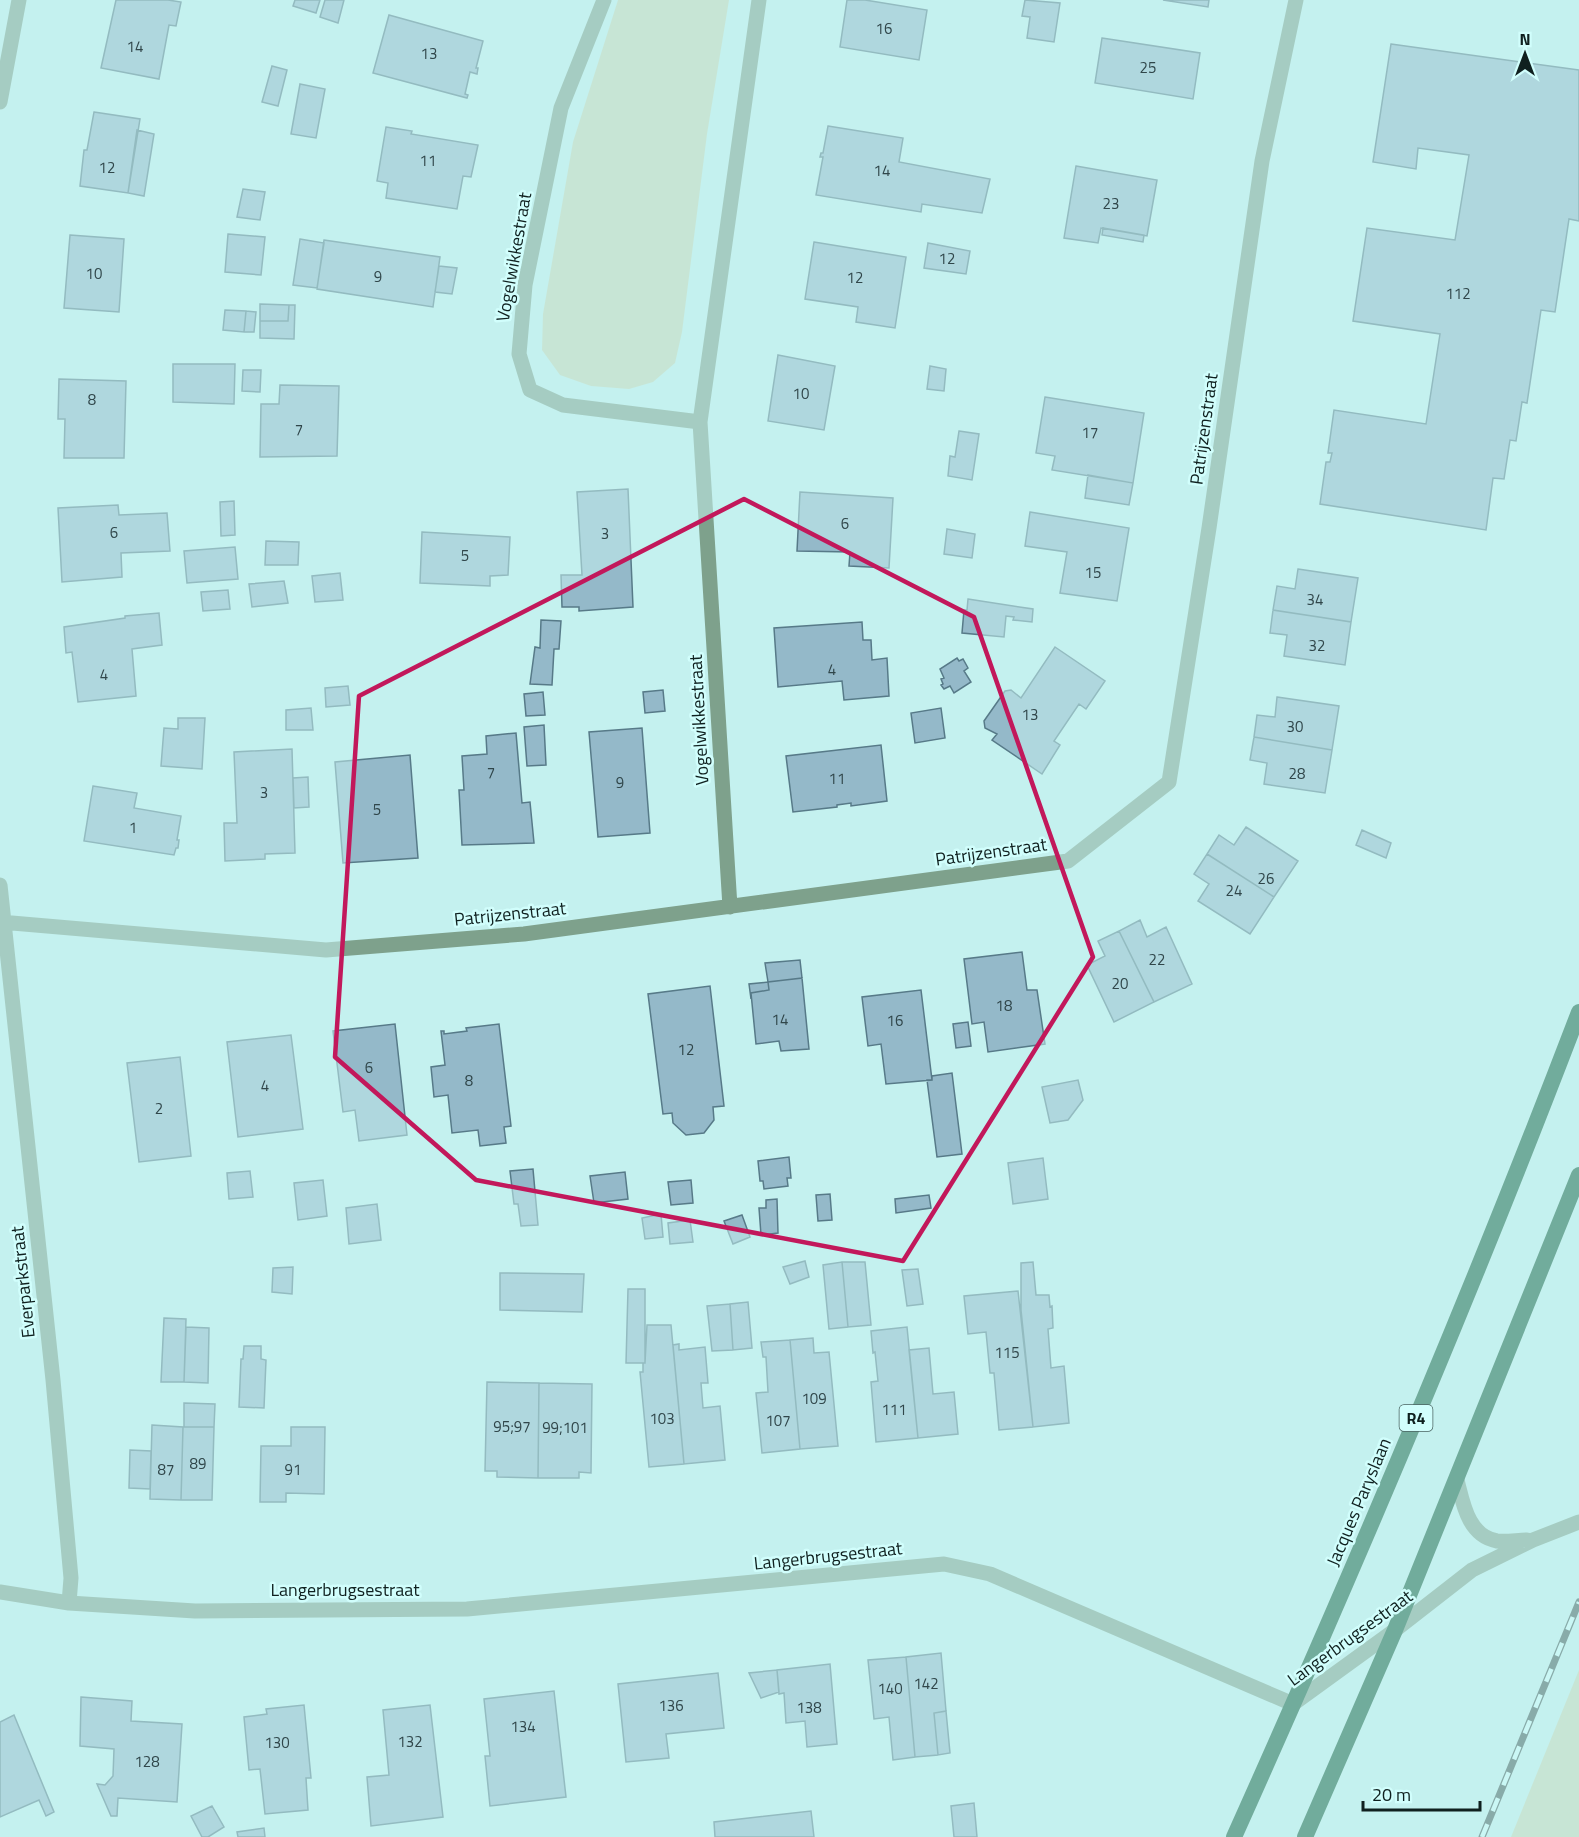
<svg xmlns="http://www.w3.org/2000/svg" width="1579" height="1837" font-family="'Titillium Web',sans-serif">
<rect width="100%" height="100%" fill="#c4f1ef"/>
<path fill="#cbd8b7" d="M618 0H729L707 134 682 332 675 363 653 382 629 389 591 386 560 375 542 350 543 314 573 142Z
M1579 1670V1837H1511Z"/>
<path fill="#94b9c9" stroke="#577a88" stroke-width="1.5" d="M116 0H168L181 2 176 26 169 25 159 79 101 68Z
M295 0H320L316 13 293 6Z
M325 0H344L338 23 320 17Z
M847 0H865L927 10 919 60 840 47Z
M1025 0 1060 3 1054 42 1027 38 1030 17 1022 16Z
M1163 0H1209L1208 7Z
M389 15 483 41 476 68H478L477 74 470 72 465 94 468 95 467 98 373 73Z
M1102 38 1200 53 1193 99 1095 83Z
M1391 44 1579 70V221L1569 219 1555 312 1541 310 1527 403 1522 402 1516 441 1510 440 1504 479 1493 478 1486 530 1320 504 1326 462H1330L1332 453H1328L1334 410 1426 424 1440 334 1353 321 1367 228 1455 240 1469 155 1418 148 1416 169 1373 162Z
M272 66 287 70 278 106 262 102Z
M300 84 325 89 316 138 291 134Z
M94 112 140 119 128 193 80 186 84 150H87Z
M828 126 903 138 899 162 990 179 982 213 922 204 921 212 816 195 823 157H820L821 153H823Z
M386 127 412 131 411 134 478 145 471 177 463 176 457 209 386 198 388 183 377 181Z
M137 130 154 134 144 196 128 193Z
M1076 166 1157 180 1147 236 1101 228 1098 243 1064 238Z
M243 189 265 192 260 220 237 217Z
M1103 228 1144 235 1143 242 1102 235Z
M228 234 265 237 261 275 225 272Z
M70 235 124 239 119 312 64 308Z
M300 239 324 243 317 288 293 285Z
M324 240 440 257 433 307 317 289Z
M814 242 906 257 895 328 856 322 858 307 805 299Z
M814 242 906 257 895 328 856 322 858 307 805 299Z
M928 243 970 251 966 274 924 268Z
M928 243 970 251 966 274 924 268Z
M439 266 457 268 452 294 435 292Z
M260 304 289 305 288 321H260Z
M289 305H295L294 339 260 338V321H288Z
M225 310 246 311 244 332 223 330Z
M246 311 256 312 254 332H244Z
M778 355 835 366 824 430 768 421Z
M173 364H235L234 404 173 402Z
M930 366 946 369 944 391 927 389Z
M243 370H261L260 392 242 391Z
M59 379 126 381 124 458H64L65 419H58Z
M280 385 339 386 337 456 260 457 261 404H279Z
M1045 397 1144 413 1133 483 1052 470 1055 456 1036 453Z
M959 431 979 434 972 480 948 476 950 456 955 457Z
M1088 475 1133 483 1129 505 1085 498Z
M628 489 633 607 579 611V607H562L561 575H582L577 492Z
M800 492 893 498 889 568 849 566 850 552 797 551Z
M234 501 235 535 221 536 220 502Z
M118 505 119 515 167 513 170 551 121 553 122 577 62 582 58 508Z
M1030 512 1129 528 1117 601 1060 593 1067 552 1025 546Z
M947 529 975 534 972 558 944 554Z
M422 532 510 537 508 575 490 576V586L420 583Z
M266 541 299 542 298 565H265Z
M235 547 238 579 187 583 184 551Z
M1298 569 1358 578 1351 622 1273 610 1277 586 1295 589Z
M340 573 343 600 315 602 312 576Z
M284 581 288 603 252 607 249 584Z
M228 590 230 609 203 611 201 592Z
M968 599 1033 609 1032 622 1013 620 1014 617 1006 616 1004 637 962 633 964 610H967Z
M1273 610 1351 622 1345 665 1284 656 1287 635 1270 633Z
M159 613 162 645 132 649 136 696 78 702 72 652 66 653 64 627 125 618V616Z
M541 620 561 621 559 649H554L552 685 530 684 535 647 540 648Z
M862 622 863 640H871L872 660 887 658 889 696 844 700 842 681 778 687 774 628Z
M1055 647 1105 681 1086 709 1079 704 1054 741 1060 745 1042 774 992 740 997 734 985 728 984 721 1005 691 1011 690 1021 698Z
M957 658 959 661 963 659 968 668 964 671 971 682 954 693 950 686 944 689 941 685 943 684 941 679 944 678 940 669Z
M348 686 350 705 326 707 325 688Z
M663 690 665 711 645 713 643 692Z
M543 692 545 715 526 716 524 694Z
M1277 697 1339 706 1332 750 1254 737 1257 715 1275 717Z
M311 708 313 730H286V710Z
M941 708 945 738 915 743 911 713Z
M178 718H205L202 769 161 766 164 728 178 729Z
M544 725 546 765 527 766 524 727Z
M642 728 650 833 598 837 589 732Z
M516 733 522 803 530 802 534 843 462 845 459 790H464L462 756 487 754 486 736Z
M1254 737 1332 750 1325 793 1264 784 1267 763 1250 760Z
M881 745 887 801 851 806V803L837 805V807L793 812 786 756Z
M292 749 295 853 265 854V859L225 861 224 823H237L234 752Z
M410 755 418 858 343 863 335 762Z
M308 777 309 807 294 808 293 778Z
M93 786 137 793 134 808 181 816 177 840H179L178 848H176L174 855 84 841Z
M1246 827 1298 861 1274 897 1207 854 1219 835 1234 845Z
M1362 830 1391 843 1386 858 1356 845Z
M1207 854 1274 897 1250 934 1198 901 1209 884 1194 874Z
M1140 920 1147 937 1166 927 1192 984 1154 1002 1119 931Z
M1119 931 1154 1002 1114 1022 1087 965 1105 956 1098 941Z
M1022 952 1027 990H1037L1045 1044 988 1052 984 1022 972 1024 964 959Z
M800 960 802 978 768 982 765 963Z
M802 978 809 1049 781 1051 779 1041 756 1044 751 993 769 990 768 982Z
M768 982 769 990 751 993V999L749 984Z
M710 986 724 1106 713 1107 714 1120 704 1133 686 1135 673 1123 672 1113 663 1114 648 994Z
M921 990 932 1080 886 1084 881 1044 868 1046 862 997Z
M968 1022 971 1046 956 1048 953 1024Z
M395 1024 407 1135 359 1141 355 1110 343 1112 333 1031Z
M499 1024 511 1126 504 1127 506 1143 480 1146 478 1130 452 1133 448 1095 434 1097 431 1067 445 1065 441 1031H444V1034L467 1031 466 1028Z
M291 1035 303 1129 238 1137 227 1042Z
M180 1057 191 1156 139 1162 127 1063Z
M952 1073 962 1154 937 1157 927 1080H932V1076Z
M1078 1080 1083 1100 1068 1120 1050 1123 1042 1087Z
M789 1157 791 1178H787L788 1186 764 1189 763 1181H760L758 1161Z
M1043 1158 1048 1199 1013 1204 1008 1163Z
M533 1169 538 1225 521 1226 518 1204H514L510 1171Z
M250 1171 253 1197 229 1199 227 1173Z
M625 1172 628 1199 594 1203 590 1176Z
M323 1180 327 1216 298 1220 294 1183Z
M691 1180 693 1203 671 1205 668 1182Z
M830 1194 832 1220 818 1221 816 1195Z
M929 1195 931 1208 896 1213 895 1199Z
M777 1199 778 1233 761 1235 759 1208H766V1200Z
M377 1204 381 1240 349 1244 346 1208Z
M661 1214 663 1237 645 1239 642 1218Z
M742 1215 750 1237 733 1244 724 1221Z
M690 1220 693 1242 670 1244 668 1223Z
M805 1261 809 1277 790 1284 783 1267Z
M842 1262 848 1327 829 1329 823 1265Z
M842 1262H865L871 1325 848 1327Z
M1033 1262 1036 1295H1049L1050 1307 1052 1306 1053 1328 1048 1329 1051 1368 1064 1366 1069 1423 1033 1427 1021 1310V1263Z
M293 1267 292 1294 272 1292 273 1268Z
M918 1269 923 1304 907 1306 902 1270Z
M500 1273 584 1274 582 1312 500 1310Z
M628 1289H645V1363H626Z
M1018 1291 1033 1427 999 1430 994 1373H990L986 1332 968 1334 964 1296Z
M748 1302 752 1348 733 1350 730 1304Z
M730 1304 733 1350 712 1351 707 1306Z
M164 1318 186 1319 184 1382H161Z
M647 1325H671L684 1464 649 1467 640 1372H643V1363H645Z
M186 1327 209 1328 208 1383 184 1382Z
M907 1327 918 1438 876 1442 871 1382 878 1381 875 1352 873 1353 871 1331Z
M813 1338 814 1353 829 1352 838 1446 800 1449 790 1340Z
M790 1340 800 1449 762 1453 756 1393 768 1392 766 1357H763L761 1342Z
M679 1344V1350L705 1347 708 1383H701L703 1408 720 1406 725 1460 684 1464 673 1345Z
M244 1346H261V1359L266 1360 264 1408 239 1407 241 1359H243Z
M929 1348 933 1394 954 1392 958 1434 918 1438 909 1350Z
M487 1382 539 1383 538 1478 497 1477V1471H485Z
M539 1383 592 1384 591 1473 579 1472V1478H538Z
M184 1403 215 1404 214 1427H184Z
M152 1425 183 1427 181 1500 150 1499Z
M183 1427H214L212 1500H181Z
M291 1427H325L324 1494 286 1493V1502H260L261 1446H291Z
M130 1450 151 1451 150 1489 129 1488Z
M941 1653 946 1711 934 1713 938 1755 915 1757 906 1657Z
M906 1657 915 1757 893 1760 889 1717 874 1719 868 1660Z
M830 1664 837 1744 807 1747 805 1721 786 1723 784 1693 779 1694 777 1670Z
M777 1670 779 1692 761 1698 749 1673Z
M718 1673 724 1728 666 1734 669 1758 626 1762 618 1684Z
M554 1691 566 1797 490 1806 485 1756H490L484 1699Z
M81 1697 132 1701 131 1721 182 1724 177 1802 118 1798 117 1816H111L97 1784 105 1785 113 1776 114 1749 80 1746Z
M304 1705 311 1778H306L308 1810 265 1814 260 1769 249 1770 244 1717 267 1714 266 1709Z
M430 1705 443 1817 371 1826 367 1777 389 1775 383 1710Z
M946 1711 950 1753 938 1755 934 1713Z
M14 1715 54 1812 46 1816 39 1800 0 1817V1722Z
M974 1803 977 1837H954L951 1806Z
M212 1806 224 1827 208 1837H202L191 1816Z
M811 1811 814 1837H715L714 1822Z
M264 1828 265 1837H238L237 1832Z"/>
<g fill="none" stroke-linecap="round" stroke-linejoin="round">
<path stroke="#7ea18c" stroke-width="15" d="M604 0 561 108 525 285 519 354 530 390 563 405 700 422
M0 102 19 0
M0 885 53 1380 71 1578 69 1603
M730 907 700 422 759 0
M0 922 326 950 524 934 1068 861 1169 782 1209 528 1262 161 1296 0
M1457 1480C1463 1503 1468 1536 1497 1541 1507 1542 1518 1540 1527 1540
M0 1592 69 1603 195 1611 467 1609 944 1564 990 1574 1293 1704 1395 1630 1472 1570 1533 1540 1579 1522"/>
<path stroke="#0d5a38" stroke-width="16" d="M1234 1837C1356 1565 1473 1290 1579 1012
M1305 1837 1395 1630 1579 1175"/>
<g stroke="#3f5856" stroke-width="7">
<path id="rail" d="M1482 1837 1579 1602"/>
</g>
<use href="#rail" stroke="#d1fefc" stroke-width="4.5" stroke-dasharray="14" stroke-linecap="butt"/>
</g>
<path d="M0 0H1579V1837H0ZM744 499 974 617 1093 957 903 1261 476 1180 335 1057 359 696Z" fill="#c4f1ef" fill-opacity=".55" fill-rule="evenodd"/>
<path fill="none" stroke="#c2185b" stroke-width="4.5" stroke-linejoin="round" d="M744 499 974 617 1093 957 903 1261 476 1180 335 1057 359 696Z"/>
<g text-anchor="middle" stroke-width="5" stroke-linejoin="round" paint-order="stroke">
<g font-size="15" fill="#30464a">
<text x="884" y="34">16</text>
<text x="135" y="52">14</text>
<text x="429" y="59">13</text>
<text x="1148" y="73">25</text>
<text x="428" y="166">11</text>
<text x="107" y="173">12</text>
<text x="882" y="176">14</text>
<text x="1111" y="209">23</text>
<text x="947" y="264">12</text>
<text x="94" y="279">10</text>
<text x="378" y="282">9</text>
<text x="855" y="283">12</text>
<text x="1458" y="299">112</text>
<text x="801" y="399">10</text>
<text x="92" y="405">8</text>
<text x="299" y="435">7</text>
<text x="1090" y="438">17</text>
<text x="845" y="529">6</text>
<text x="114" y="538">6</text>
<text x="605" y="539">3</text>
<text x="465" y="561">5</text>
<text x="1093" y="578">15</text>
<text x="1315" y="605">34</text>
<text x="1317" y="651">32</text>
<text x="832" y="675">4</text>
<text x="104" y="680">4</text>
<text x="1030" y="720">13</text>
<text x="1295" y="732">30</text>
<text x="491" y="778">7</text>
<text x="1297" y="779">28</text>
<text x="837" y="784">11</text>
<text x="620" y="788">9</text>
<text x="264" y="798">3</text>
<text x="377" y="815">5</text>
<text x="133" y="833">1</text>
<text x="1266" y="884">26</text>
<text x="1234" y="896">24</text>
<text x="1157" y="965">22</text>
<text x="1120" y="989">20</text>
<text x="1004" y="1011">18</text>
<text x="780" y="1025">14</text>
<text x="895" y="1026">16</text>
<text x="686" y="1055">12</text>
<text x="369" y="1073">6</text>
<text x="469" y="1086">8</text>
<text x="265" y="1091">4</text>
<text x="159" y="1114">2</text>
<text x="1007" y="1358">115</text>
<text x="814" y="1404">109</text>
<text x="894" y="1415">111</text>
<text x="662" y="1424">103</text>
<text x="778" y="1426">107</text>
<text x="512" y="1432">95;97</text>
<text x="565" y="1433">99;101</text>
<text x="198" y="1469">89</text>
<text x="166" y="1475">87</text>
<text x="293" y="1475">91</text>
<text x="926" y="1689">142</text>
<text x="890" y="1694">140</text>
<text x="671" y="1711">136</text>
<text x="809" y="1713">138</text>
<text x="523" y="1732">134</text>
<text x="410" y="1747">132</text>
<text x="277" y="1748">130</text>
<text x="147" y="1767">128</text>
</g>
<rect fill="#d1fefc" stroke="#496361" stroke-width="1.5" x="1399.5" y="1405" width="33" height="26" rx="4.5"/>
<g font-size="16" font-weight="bold" fill="#0f201f">
<text x="1416" y="1424">R4</text>
</g>
<g font-size="18" fill="#0f201f" stroke="#d1fefc">
<text transform="translate(514 257) rotate(-80)" y="6">Vogelwikkestraat</text>
<text transform="translate(1204 429) rotate(-82)" y="6">Patrijzenstraat</text>
<text transform="translate(699 720) rotate(-93)" y="6">Vogelwikkestraat</text>
<text transform="translate(991 852) rotate(-8)" y="6">Patrijzenstraat</text>
<text transform="translate(510 914) rotate(-6)" y="6">Patrijzenstraat</text>
<text transform="translate(23 1282) rotate(-96)" y="6">Everparkstraat</text>
<text transform="translate(1359 1502) rotate(-67)" y="6">Jacques Paryslaan</text>
<text transform="translate(828 1556) rotate(-6)" y="6">Langerbrugsestraat</text>
<text x="345" y="1596">Langerbrugsestraat</text>
<text transform="translate(1350 1638) rotate(-36)" y="6">Langerbrugsestraat</text>
</g>
</g>
<g transform="translate(1525 54)" stroke="#d1fefc" stroke-width="4.5" paint-order="stroke">
<path d="M0-4.5L10 22L0 15L-10 22Z" fill="#0f201f"/>
<text y="-9" font-size="16" font-weight="bold" text-anchor="middle" fill="#0f201f">N</text>
</g>
<path d="M1363 1801v9h117v-9" fill="none" stroke="#0f201f" stroke-width="3"/>
<text x="1372" y="1801" font-size="18" fill="#0f201f" stroke="#d1fefc" stroke-width="4.5" paint-order="stroke">20 m</text>
</svg>
